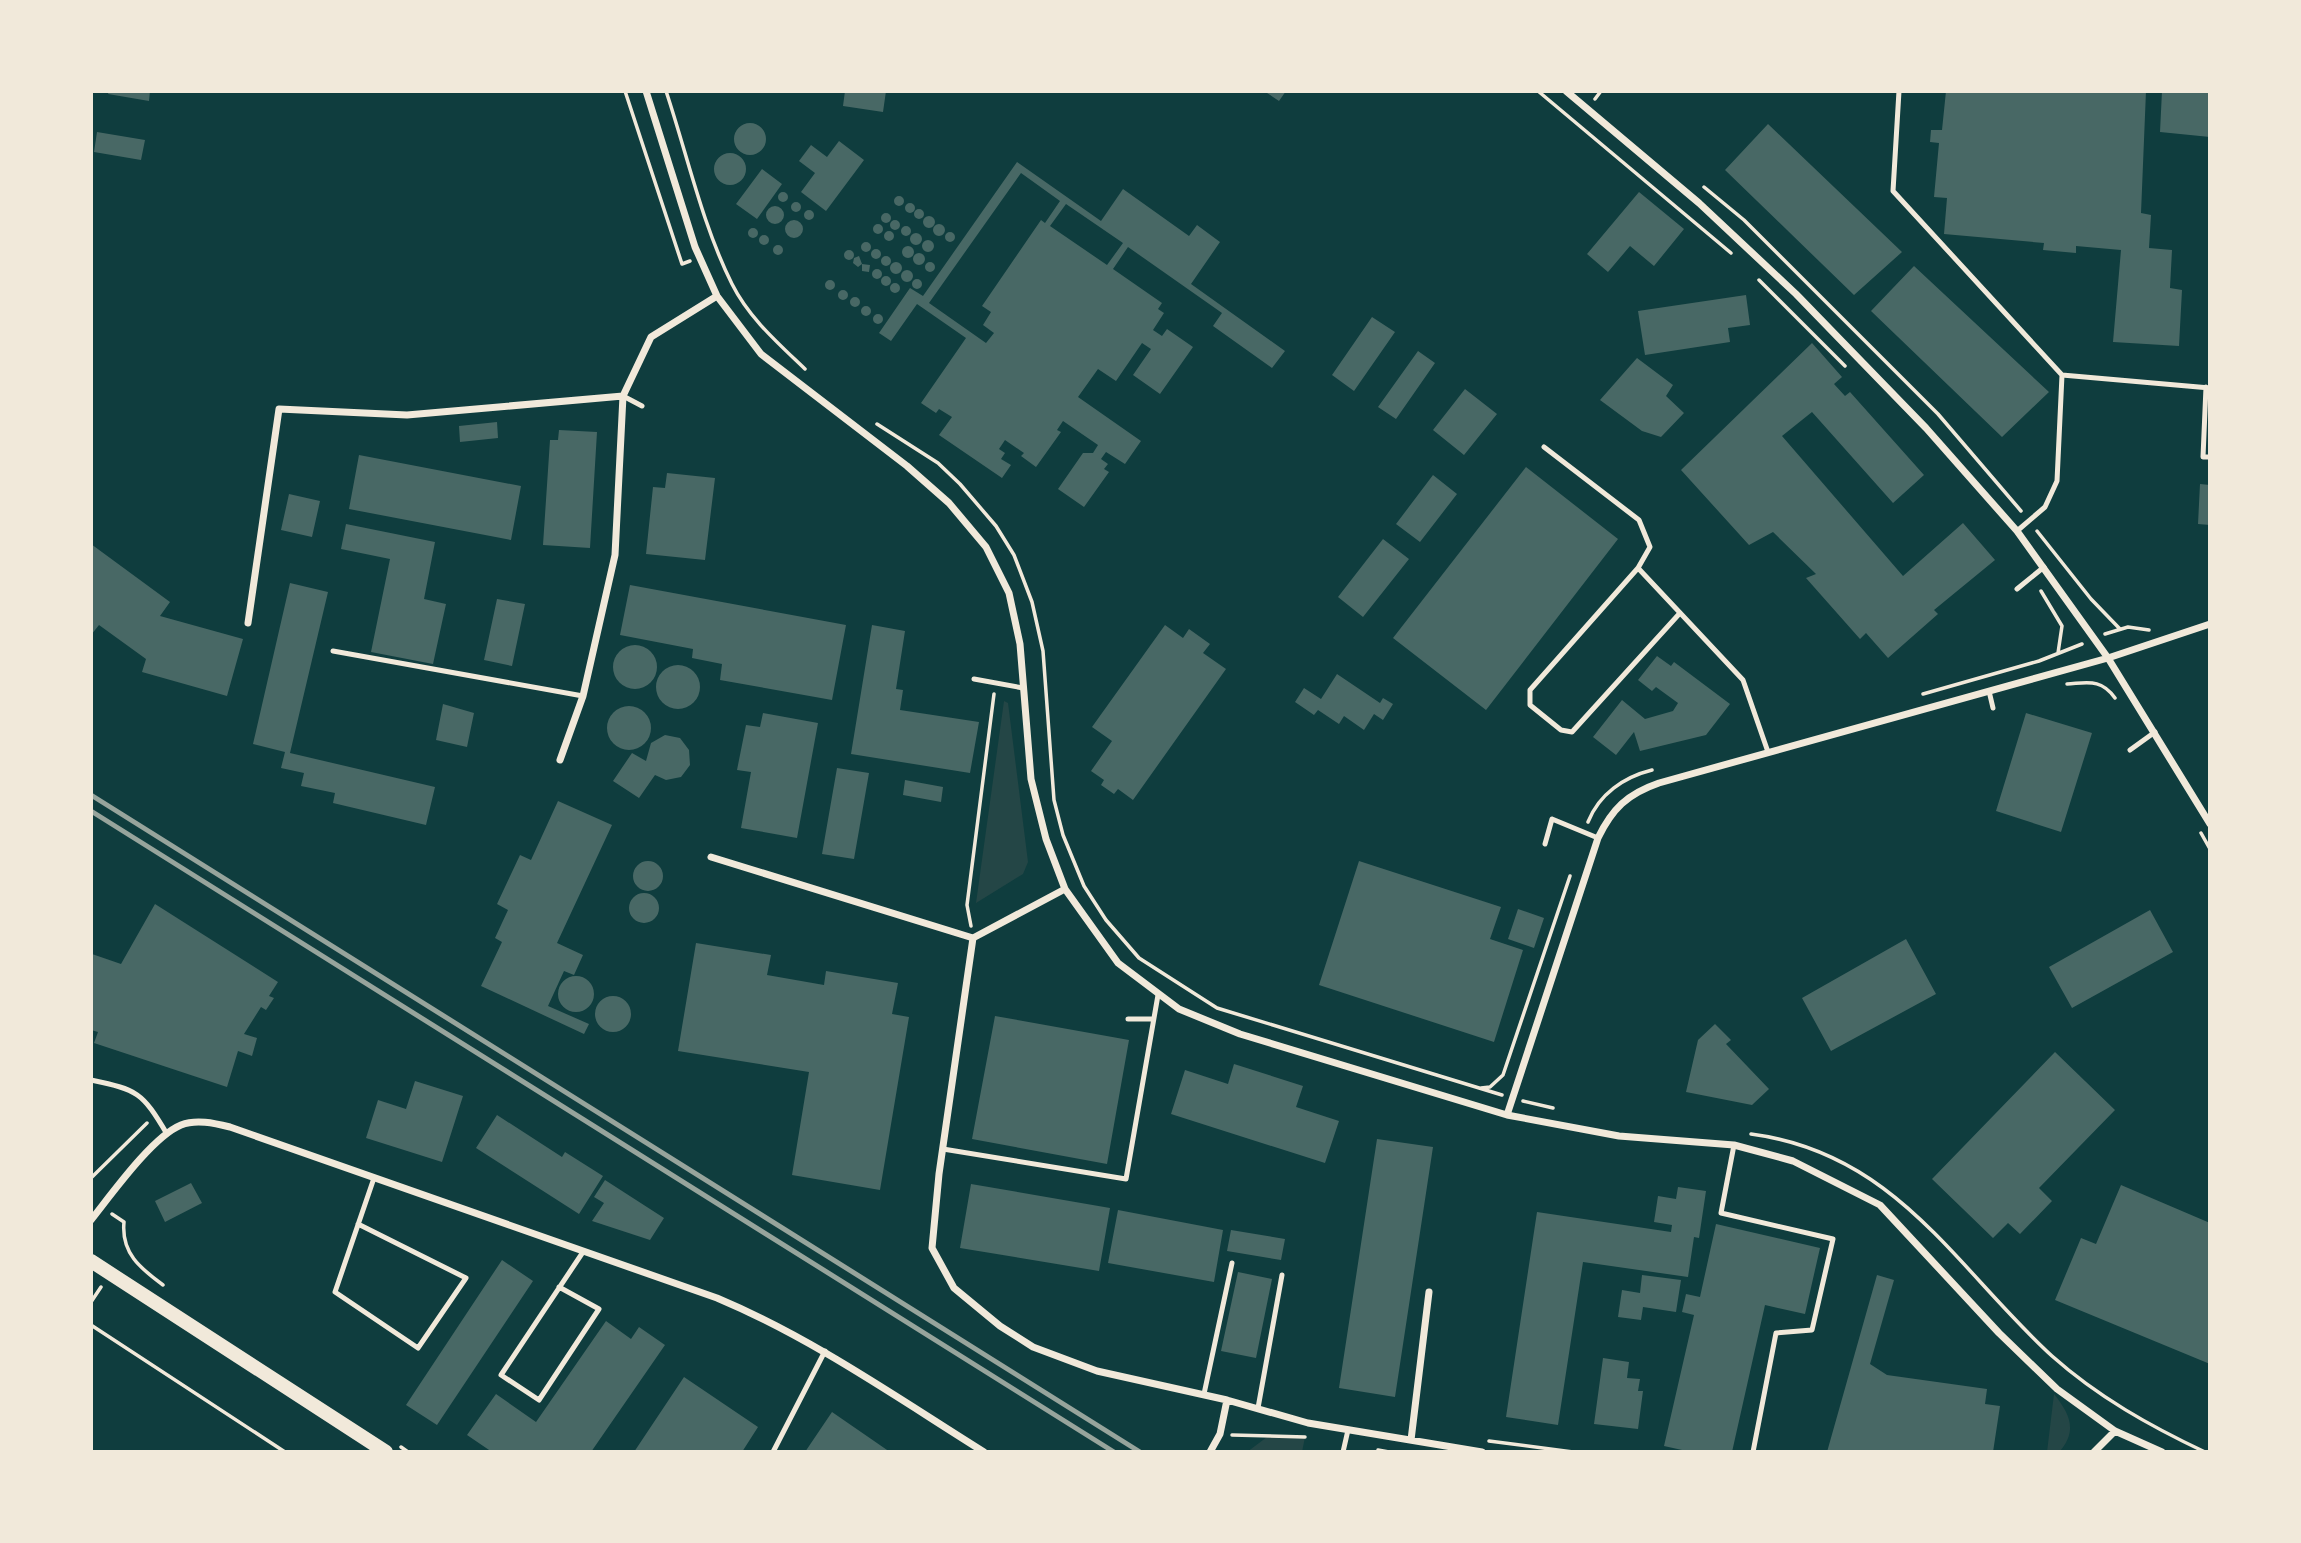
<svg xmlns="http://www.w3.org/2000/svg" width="2301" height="1543" font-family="'Titillium Web',sans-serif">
<rect width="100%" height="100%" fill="#0f3d3e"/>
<path fill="#244646" d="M1004 701 1008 703 1028 862 1023 874 976 903Z
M2054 1394C2070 1414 2078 1431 2059 1452H2047Z
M1267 1437H1305L1302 1452H1247Z"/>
<path fill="#486865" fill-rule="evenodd" d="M109 91H150L149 101 108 94Z
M845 91H886L883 112 843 106Z
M1264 91H1286L1279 101Z
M1946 91H2146L2141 213 2151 215 2149 248 2172 250 2170 288 2182 290 2179 346 2113 342 2121 250 2076 246V253L2043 250 2044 243 1944 234 1947 198 1934 197 1939 143 1930 142 1931 130H1942Z
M2162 91H2210V137L2160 132Z
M734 139a16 16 0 1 1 32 0a16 16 0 1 1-32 0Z
M1768 124 1902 252 1854 295 1725 170Z
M97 132 145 140 141 160 94 152Z
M839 141 864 160 826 211 801 192 815 173 799 161 811 145 827 157Z
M714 169a16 16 0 1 1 32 0a16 16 0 1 1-32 0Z
M1017 162 1101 221 1123 189 1189 236 1197 225 1220 242 1191 284 1285 351 1272 368 1213 326 1222 313 1128 247 1113 269 1162 303 1158 309 1164 313 1153 330 1162 336 1167 329 1193 347 1160 394 1133 375 1151 349 1142 343 1116 381 1098 369 1078 397 1141 441 1125 464 1106 452 1101 459 1108 464 1104 469 1109 472 1084 507 1058 489 1083 453H1093L1098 445 1063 421 1057 430 1061 432 1036 467 1021 456 1024 453 1005 440 999 449 1005 453 1001 459 1011 465 1002 478 939 435 952 417 939 409 936 413 921 403 966 338 917 304 891 341 879 333 910 288 923 296ZM1021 173 1060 201 1045 223 1041 220 982 306 991 312 983 325 994 333 986 343 929 303ZM1066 204 1123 243 1107 265 1050 226Z
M762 169 782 184 757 219 736 204Z
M778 197a5 5 0 1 1 10 0a5 5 0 1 1-10 0Z
M1639 192 1684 229 1654 266 1630 246 1608 272 1587 254Z
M894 201a5 5 0 1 1 10 0a5 5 0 1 1-10 0Z
M791 207a5 5 0 1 1 10 0a5 5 0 1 1-10 0Z
M905 208a5 5 0 1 1 10 0a5 5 0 1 1-10 0Z
M766 215a9 9 0 1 1 18 0a9 9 0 1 1-18 0Z
M914 214a5 5 0 1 1 10 0a5 5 0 1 1-10 0Z
M804 215a5 5 0 1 1 10 0a5 5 0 1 1-10 0Z
M881 218a5 5 0 1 1 10 0a5 5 0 1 1-10 0Z
M923 222a6 6 0 1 1 12 0a6 6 0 1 1-12 0Z
M785 229a9 9 0 1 1 18 0a9 9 0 1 1-18 0Z
M890 225a5 5 0 1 1 10 0a5 5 0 1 1-10 0Z
M933 230a6 6 0 1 1 12 0a6 6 0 1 1-12 0Z
M873 229a5 5 0 1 1 10 0a5 5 0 1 1-10 0Z
M901 231a5 5 0 1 1 10 0a5 5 0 1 1-10 0Z
M748 233a5 5 0 1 1 10 0a5 5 0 1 1-10 0Z
M884 236a5 5 0 1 1 10 0a5 5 0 1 1-10 0Z
M945 237a5 5 0 1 1 10 0a5 5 0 1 1-10 0Z
M910 239a6 6 0 1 1 12 0a6 6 0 1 1-12 0Z
M759 240a5 5 0 1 1 10 0a5 5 0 1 1-10 0Z
M922 246a6 6 0 1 1 12 0a6 6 0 1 1-12 0Z
M861 247a5 5 0 1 1 10 0a5 5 0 1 1-10 0Z
M773 250a5 5 0 1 1 10 0a5 5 0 1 1-10 0Z
M902 252a6 6 0 1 1 12 0a6 6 0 1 1-12 0Z
M871 254a5 5 0 1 1 10 0a5 5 0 1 1-10 0Z
M844 255a5 5 0 1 1 10 0a5 5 0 1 1-10 0Z
M913 259a6 6 0 1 1 12 0a6 6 0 1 1-12 0Z
M881 261a5 5 0 1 1 10 0a5 5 0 1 1-10 0Z
M859 256 862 264 870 265 869 272 862 271V264L858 267 853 263 854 258Z
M890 268a6 6 0 1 1 12 0a6 6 0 1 1-12 0Z
M925 267a5 5 0 1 1 10 0a5 5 0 1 1-10 0Z
M1914 266 2049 392 2002 437 1871 311Z
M872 274a5 5 0 1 1 10 0a5 5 0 1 1-10 0Z
M901 276a6 6 0 1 1 12 0a6 6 0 1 1-12 0Z
M881 281a5 5 0 1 1 10 0a5 5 0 1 1-10 0Z
M912 284a5 5 0 1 1 10 0a5 5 0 1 1-10 0Z
M825 285a5 5 0 1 1 10 0a5 5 0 1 1-10 0Z
M890 288a5 5 0 1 1 10 0a5 5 0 1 1-10 0Z
M838 295a5 5 0 1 1 10 0a5 5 0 1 1-10 0Z
M1746 295 1750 325 1728 328 1730 342 1645 355 1638 311Z
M850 302a5 5 0 1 1 10 0a5 5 0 1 1-10 0Z
M861 311a5 5 0 1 1 10 0a5 5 0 1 1-10 0Z
M873 319a5 5 0 1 1 10 0a5 5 0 1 1-10 0Z
M1372 317 1395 332 1354 391 1332 375Z
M1812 343 1842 377 1834 384 1845 396 1850 392 1924 475 1893 503 1812 412 1782 436 1903 576 1963 523 1995 560 1934 610 1938 614 1888 658 1866 633 1860 639 1806 578 1816 574 1773 532 1749 545 1681 470Z
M1418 351 1435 363 1396 419 1378 407Z
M1637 358 1673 385 1666 396 1684 413 1661 437 1642 431 1600 400Z
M1465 389 1497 414 1464 455 1433 430Z
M497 422 498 438 460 442 459 426Z
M559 430 597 432 590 548 543 545 550 440H558Z
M359 455 521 486 511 540 349 509Z
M1526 467 1618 539 1486 710 1393 638Z
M667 473 715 478 705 560 646 554 653 487 665 488Z
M1433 475 1457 494 1420 542 1396 524Z
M2200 484 2210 485V525L2198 524Z
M289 494 320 501 312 537 281 530Z
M346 524 435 542 424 599 446 604 433 664 371 652 390 559 341 549Z
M1383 539 1409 559 1363 617 1338 597Z
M91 544 170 602 160 616 243 639 227 696 142 672 146 659 99 625 91 635Z
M290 583 328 592 290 753 435 787 426 825 333 803 335 793 301 786 304 773 281 768 285 752 253 744Z
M630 585 846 625 832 700 720 680 722 664 692 658 693 649 620 635Z
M497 599 525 604 512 666 484 660Z
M872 625 905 631 896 689 903 690 900 710 979 722 970 773 851 754Z
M1165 625 1183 638 1189 629 1210 644 1203 653 1226 669 1133 800 1118 789 1114 794 1101 785 1104 780 1091 771 1112 741 1092 727Z
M613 667a22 22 0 1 1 44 0a22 22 0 1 1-44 0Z
M1657 656 1671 666 1674 662 1730 704 1706 735 1640 751 1634 732 1616 755 1593 737 1622 700 1645 719 1673 711 1678 703 1656 687 1652 691 1638 680Z
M656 687a22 22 0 1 1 44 0a22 22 0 1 1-44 0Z
M1337 674 1380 703 1383 698 1393 704 1383 720 1374 714 1364 730 1344 716 1339 724 1318 710 1314 715 1295 702 1304 688 1321 699Z
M443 704 474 713 467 747 436 740Z
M607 728a22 22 0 1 1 44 0a22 22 0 1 1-44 0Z
M763 713 818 723 797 838 741 828 751 772 737 770 746 725 760 727Z
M2026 713 2092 733 2061 832 1996 811Z
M665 735 680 738 689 750 690 765 681 777 666 780 655 775 639 798 613 781 632 753 646 761 651 743Z
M837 768 869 773 854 859 822 854Z
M905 780 943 787 941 802 903 795Z
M558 801 612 825 557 943 583 955 574 975 564 971 548 1006 589 1024 584 1034 481 986 502 942 495 938 508 910 497 904 520 855 531 860Z
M1359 861 1501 907 1490 939 1523 950 1494 1042 1319 985Z
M633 876a15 15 0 1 1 30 0a15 15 0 1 1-30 0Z
M629 908a15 15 0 1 1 30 0a15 15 0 1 1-30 0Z
M155 904 278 982 269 996 274 998 266 1010 261 1007 244 1034 257 1038 252 1056 238 1051 227 1087 94 1043 98 1032 91 1030 92 954 121 964Z
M1518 909 1544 918 1534 948 1508 939Z
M2150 910 2173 952 2072 1008 2049 967Z
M1906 939 1936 994 1831 1051 1802 998Z
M696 943 771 955 767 975 824 985 826 971 898 983 892 1014 909 1017 880 1190 792 1175 809 1072 678 1051Z
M558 994a18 18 0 1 1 36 0a18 18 0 1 1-36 0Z
M595 1014a18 18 0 1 1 36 0a18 18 0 1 1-36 0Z
M995 1016 1129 1040 1107 1164 972 1139Z
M1715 1024 1731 1040 1726 1044 1769 1089 1752 1105 1686 1092 1698 1040Z
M2055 1052 2115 1110 2039 1188 2052 1201 2020 1234 2008 1223 1993 1238 1932 1179Z
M1234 1064 1303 1086 1296 1107 1339 1121 1325 1163 1171 1114 1185 1070 1228 1084Z
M415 1081 463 1096 442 1162 366 1138 378 1100 406 1109Z
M497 1115 562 1157 565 1152 603 1176 579 1214 476 1148Z
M1377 1139 1433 1147 1395 1397 1339 1388Z
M605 1180 664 1218 650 1240 592 1221 604 1203 594 1197Z
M191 1183 202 1203 165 1222 155 1201Z
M971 1184 1110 1208 1099 1271 960 1248Z
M2121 1185 2210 1223V1364L2055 1300 2081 1238 2096 1244Z
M1678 1187 1706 1191 1699 1238 1694 1237 1688 1277 1583 1262 1558 1425 1506 1417 1537 1212 1671 1232 1672 1225 1654 1222 1658 1196 1676 1199Z
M1118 1210 1223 1230 1214 1282 1108 1263Z
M1716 1224 1820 1248 1805 1314 1765 1305 1732 1452H1691L1664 1446 1694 1315 1682 1312 1686 1294 1700 1297Z
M1231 1230 1285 1239 1281 1260 1227 1251Z
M502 1260 533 1281 437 1425 406 1405Z
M1238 1272 1272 1279 1256 1358 1221 1351Z
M1642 1275 1681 1280 1676 1312 1643 1307 1641 1320 1618 1317 1622 1290 1640 1293Z
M1877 1275 1894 1280 1870 1364 1887 1375 1987 1389 1985 1404 2000 1406 1993 1452H1827Z
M606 1321 631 1339 639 1327 665 1345 591 1452H492L467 1435 496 1394 536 1422Z
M1603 1358 1629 1362 1627 1378 1640 1379 1638 1391H1643L1638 1429 1594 1424Z
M684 1377 758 1427 742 1452H634Z
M832 1412 890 1452H805Z"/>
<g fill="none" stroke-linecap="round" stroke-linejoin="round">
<path stroke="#f1e9da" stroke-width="3.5" d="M625 91 682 264 690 261
M666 91C687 154 702 224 732 284 749 318 778 343 805 369
M1538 91 1731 253
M1595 99 1601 91
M1704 187 1744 220 1938 414 2021 511
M1759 280 1845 366
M877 424 938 463 960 484 996 526 1014 555 1032 602 1043 651 1054 800 1063 835 1084 886 1106 920 1139 958 1217 1008 1502 1095
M2037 531 2091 599 2119 628
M2041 591 2062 626 2058 653
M2105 634 2128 627 2149 630
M2067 684C2087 683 2101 678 2115 698
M1923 694 2039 661 2082 644
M1588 822C1599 794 1624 777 1652 770
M2201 833 2210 849
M971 926 967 905 994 694
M1481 1088 1490 1087 1503 1075 1570 876
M1523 1101 1553 1108
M1751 1134C1896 1153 1955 1267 2052 1356 2098 1397 2150 1426 2205 1452
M91 1178 147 1123
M112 1214 124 1222C121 1253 140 1268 163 1285
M91 1302 101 1287
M91 1325 285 1452
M1232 1435 1305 1437
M1489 1441 1573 1452
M401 1447 408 1452
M1378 1450 1389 1452"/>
<path stroke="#f1e9da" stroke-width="5" d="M1899 91 1893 191 2062 375 2057 481 2045 507 2017 531
M2062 375 2210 388
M2206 387 2203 457H2210
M623 396 642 406
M1544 447 1639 520 1650 547 1638 568 1743 680 1768 752
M1638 568 1530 690V705L1561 730 1572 732 1680 613
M2017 589 2044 567
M333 651 583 696
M974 679 1023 688
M1989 691 1993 708
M2130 750 2155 732
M1545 844 1552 819 1598 838
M1128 1019H1153
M91 1080C138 1090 142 1092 167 1134
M1734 1145 1721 1213 1833 1239 1812 1330 1776 1333 1753 1452
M943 1149 1126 1179 1158 995
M358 1224 466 1278 418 1348 335 1292 374 1178
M559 1287 599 1309 539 1400 501 1375 583 1252
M1204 1394 1232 1263
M1258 1408 1282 1275
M773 1452 825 1351
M1343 1452 1348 1430"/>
<path stroke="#f1e9da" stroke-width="7" d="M646 91 695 247 717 296 761 354 907 466 949 503 986 547 1009 593 1020 644 1031 779 1046 839 1065 889 1118 963 1179 1009 1240 1034 1507 1115 1619 1136 1734 1145 1793 1161 1880 1205 1999 1333 2057 1389 2115 1431 2162 1452
M1566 91 1699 203 1796 294 1926 428 2017 531 2108 658 2210 824
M248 623 279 409 407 415 623 396
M560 760 583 696 615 555 623 396 651 337 717 296
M711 857 973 938 1065 889
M973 938 939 1174 932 1248 954 1288 1000 1326 1033 1347 1097 1371 1227 1400 1308 1423 1482 1452
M1507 1115 1598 838C1612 809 1627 794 1659 783L2108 658 2210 624
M91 1220C111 1195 152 1137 181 1125 196 1119 214 1123 230 1127L717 1298C812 1338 896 1397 984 1452
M1411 1440 1429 1292
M1210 1452 1220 1434 1227 1400
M2094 1452 2115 1431"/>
<path stroke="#f1e9da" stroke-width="14" d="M91 1261 386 1452"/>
<path stroke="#97a49c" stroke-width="5" d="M91 795 1140 1452
M91 811 1114 1452"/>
</g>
<rect width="2301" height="1543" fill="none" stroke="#f1e9da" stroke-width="186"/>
</svg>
